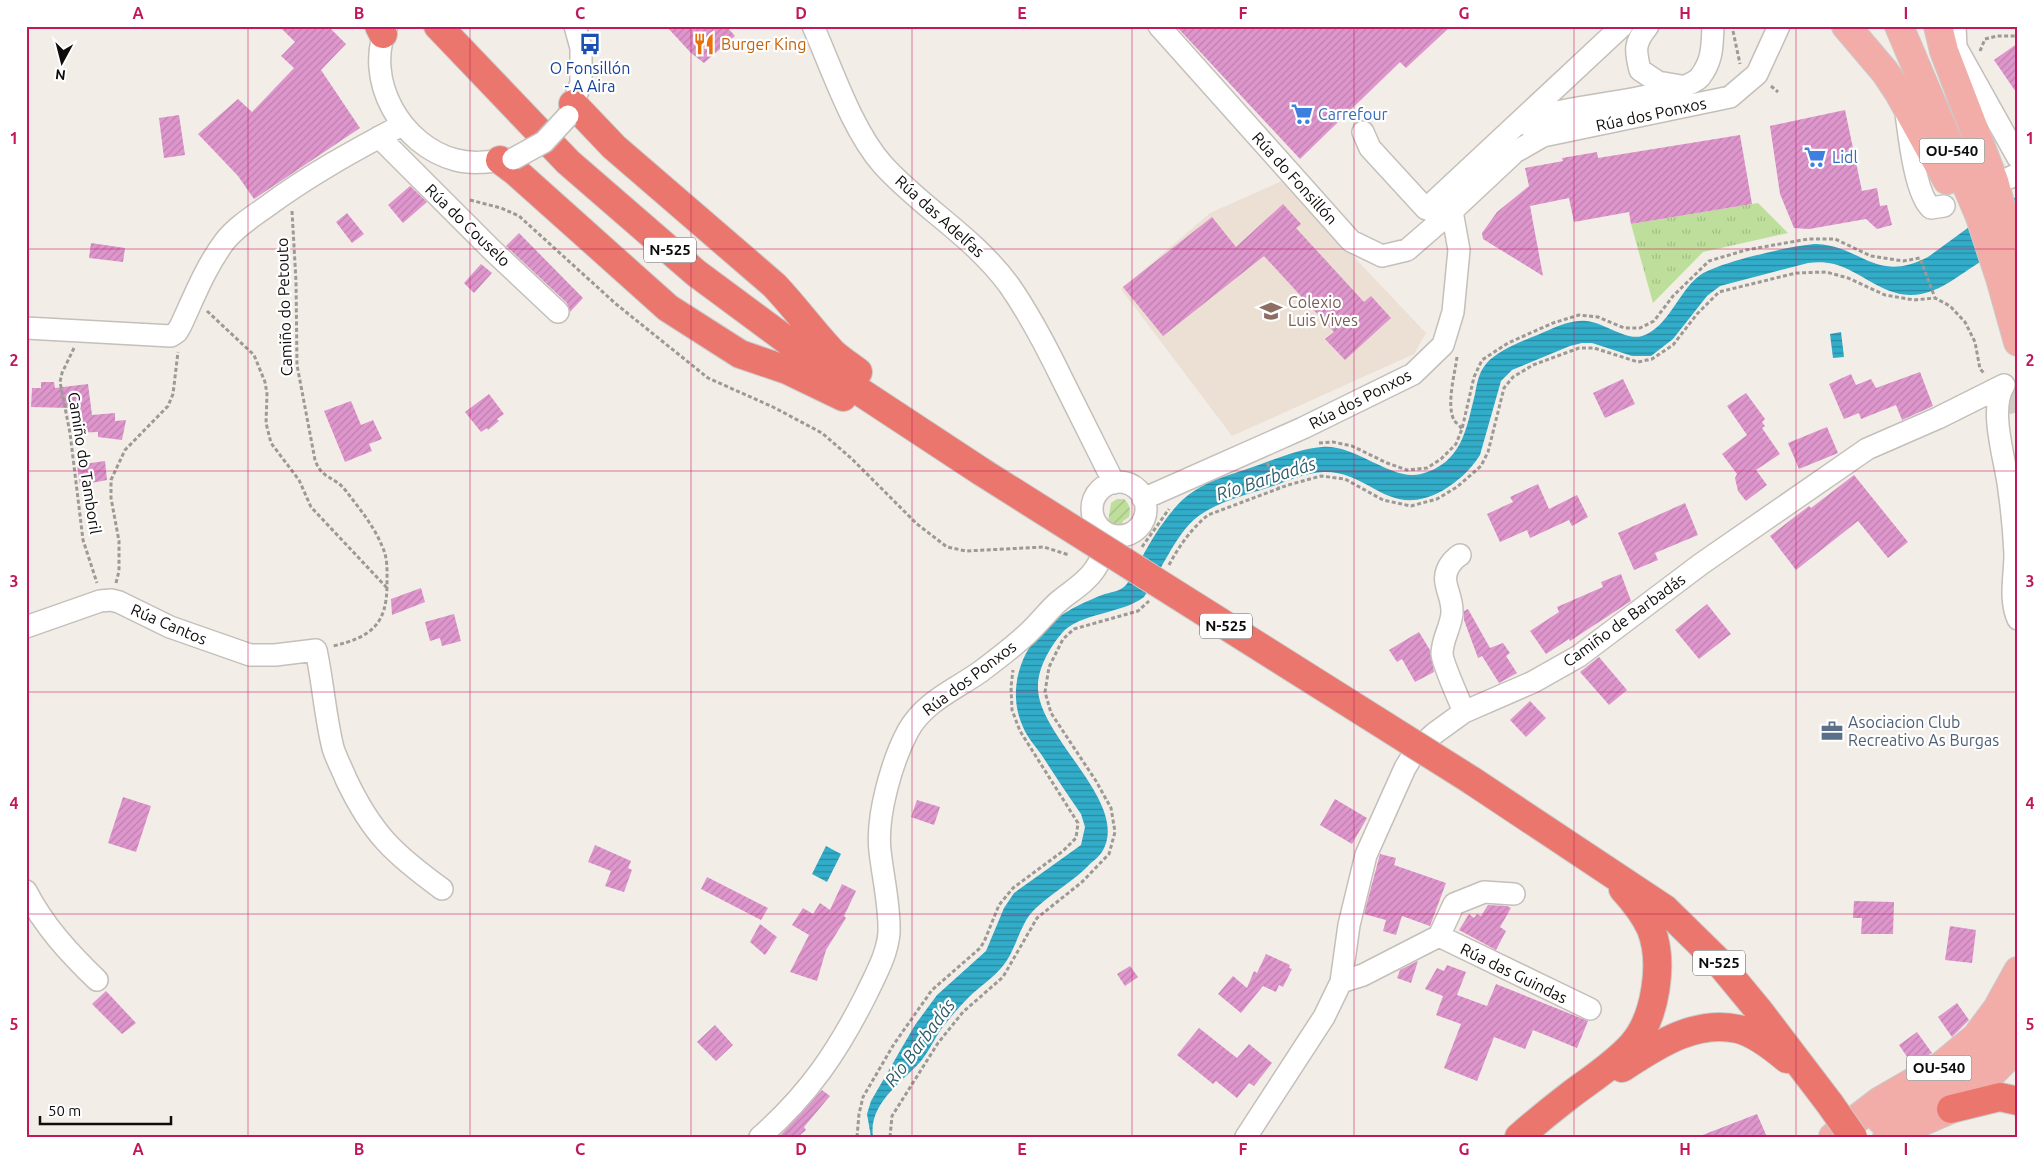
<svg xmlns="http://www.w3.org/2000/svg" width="2044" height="1163" font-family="Ubuntu,sans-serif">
<defs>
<pattern id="grass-tufts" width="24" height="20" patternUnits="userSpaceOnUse" patternTransform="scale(1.25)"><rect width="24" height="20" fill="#bedf9c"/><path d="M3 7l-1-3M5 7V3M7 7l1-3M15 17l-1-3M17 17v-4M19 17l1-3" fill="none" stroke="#a2be85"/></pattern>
<pattern id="garden-furrows" width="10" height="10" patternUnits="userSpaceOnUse" patternTransform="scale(1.25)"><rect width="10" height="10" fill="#bedf9c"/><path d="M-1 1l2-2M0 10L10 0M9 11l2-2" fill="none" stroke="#a2be85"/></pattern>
<pattern id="water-rules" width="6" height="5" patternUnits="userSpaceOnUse" patternTransform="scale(1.25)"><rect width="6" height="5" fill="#31acc9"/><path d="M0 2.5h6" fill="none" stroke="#288aa1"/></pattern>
<pattern id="building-hatch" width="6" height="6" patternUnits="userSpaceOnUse" patternTransform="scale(1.25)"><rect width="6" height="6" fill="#de96cc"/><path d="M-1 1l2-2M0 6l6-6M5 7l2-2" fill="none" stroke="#bd80ae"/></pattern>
</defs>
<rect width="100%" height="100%" fill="#f3ede8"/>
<path fill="#ece0d5" d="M1282 181 1426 333 1414 354 1232 436 1121 289 1210 213Z"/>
<path fill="url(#grass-tufts)" d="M1758 203 1788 233 1703 252 1653 303 1631 224Z"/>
<path fill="url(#garden-furrows)" d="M1117 499H1124C1130 505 1131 509 1129 517L1123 521 1120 531 1111 530 1108 522 1111 503Z"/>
<path fill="url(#water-rules)" d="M2018 197V249C2011 251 2002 252 1995 254 1967 266 1942 296 1909 295 1881 294 1860 271 1834 264 1825 262 1817 262 1808 263L1720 286 1707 296 1673 339 1651 356H1632L1592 343H1582L1570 346 1512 370 1501 381 1480 455C1470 471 1457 482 1442 491 1388 520 1371 471 1324 472 1306 472 1286 482 1270 487 1246 495 1216 502 1196 518 1176 534 1159 574 1144 597 1122 614 1079 613 1062 633 1050 647 1038 668 1038 686 1036 736 1132 803 1102 852 1099 856 1095 860 1091 863 1074 881 1053 892 1036 908 1019 923 1017 950 1002 967 993 978 979 987 969 997 961 1005 953 1014 946 1023 936 1034 931 1049 921 1061 902 1082 868 1104 873 1137H871L867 1114 871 1101 915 1025 937 995 986 951 1004 908 1014 893 1081 845 1085 827 1081 814C1067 794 1054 774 1041 754 1035 746 1027 737 1023 727 1005 688 1023 642 1056 619 1069 609 1087 601 1102 595 1110 592 1120 592 1126 585 1131 579 1135 570 1139 563 1147 547 1156 532 1166 519 1174 508 1183 498 1194 491 1210 480 1229 475 1247 469 1271 461 1297 449 1322 447 1356 444 1392 482 1421 474 1462 463 1466 430 1475 394 1477 383 1479 372 1486 364 1498 349 1531 338 1549 330 1560 325 1574 320 1586 321 1603 322 1626 341 1642 336 1668 328 1678 292 1699 276 1715 263 1797 244 1817 244 1862 246 1875 284 1928 257L2006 200Z
M1841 332 1844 357 1833 358 1830 334Z
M826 846 841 854 827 882 812 874Z"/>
<path fill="url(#building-hatch)" d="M279 26H328L346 44 321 70 360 128 254 199 238 176 198 134 238 99 252 112 294 68 281 56 295 42Z
M666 26H726L735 36 704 63 691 53Z
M1176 26H1451L1406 68 1400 62 1300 159Z
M2018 43V95L1994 60Z
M1845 110 1862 191 1877 188 1880 206 1887 205 1892 225 1877 229 1866 219 1809 229 1794 228 1780 194 1770 126Z
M179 115 185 155 164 158 159 118Z
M1740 135 1752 204 1631 224 1629 212 1574 222 1569 198 1530 206 1543 276 1483 239 1482 233 1497 212 1529 186 1525 168 1563 161 1562 158 1597 152 1598 158Z
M410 186 427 202 403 223 388 205Z
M1283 204 1301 224 1296 228 1364 302 1371 296 1391 318 1345 360 1325 339 1334 332 1264 256 1163 336 1123 287 1212 217 1236 247Z
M347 213 364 234 352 243 336 222Z
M519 233 583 298 570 312 567 303 506 246Z
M91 243 125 248 123 262 89 258Z
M481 264 492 273 474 293 464 283Z
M1920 372 1933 406 1902 420 1896 405 1861 419 1859 413 1844 419 1829 384 1851 374 1856 385 1871 379 1876 388Z
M1623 379 1635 404 1605 418 1593 393Z
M41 382H54L55 388 88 384 92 415 115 413V421L126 420 122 440 98 437V432L73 433 69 408 31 407 32 388H41Z
M1746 393 1765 419 1762 422 1765 426 1762 428 1780 454 1756 470 1767 485 1746 501 1738 491 1735 478 1737 474 1722 454 1747 435 1727 406Z
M489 394 504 414 497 419 499 421 488 430 487 428 481 432 465 412Z
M351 401 361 425 373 420 382 439 369 444 372 451 345 462 324 411Z
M1827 427 1838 453 1799 469 1788 443Z
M105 461 107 480 80 485 77 465Z
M1854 475 1908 542 1888 558 1858 521 1796 570 1770 536 1809 506 1811 508Z
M1538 484 1549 509 1577 495 1588 517 1572 526 1569 520 1530 538 1527 530 1500 542 1487 514 1513 502 1510 497Z
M1685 503 1698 535 1655 553 1658 560 1634 570 1618 533Z
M1621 574 1631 601 1570 641 1569 639 1546 654 1530 631 1559 612 1557 607 1603 587 1601 582Z
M421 588 425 602 392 615 391 599Z
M1707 604 1731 634 1699 659 1675 630Z
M1468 609 1490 648 1503 643 1510 653 1506 656 1517 673 1499 683 1482 656 1478 658 1464 620V611Z
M454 614 461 641 442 646 440 638 430 641 425 622Z
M1419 632 1430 650 1434 672 1415 682 1402 659 1397 662 1389 650Z
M1599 657 1627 690 1609 705 1580 672Z
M1530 701 1546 718 1526 737 1510 720Z
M123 797 151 806 136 852 108 843Z
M1335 799 1367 818 1352 844 1320 825Z
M917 800 940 807 934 825 911 817Z
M595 845 631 861 628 868 632 870 624 892 605 886 611 871 588 862Z
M1380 854 1396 858 1394 865 1446 883 1430 926 1402 916 1396 935 1383 931 1386 920 1364 914Z
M707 877 768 908 761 920 701 889Z
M842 884 856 891 844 916 846 918 826 950 817 981 790 972 809 935 792 925 803 908 813 914 820 903 830 910Z
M1854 901 1894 902 1893 934H1861L1862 918H1853Z
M1488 905 1507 906 1511 908 1500 927 1506 931 1496 950 1459 930 1469 914 1474 918 1477 914 1481 916Z
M760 924 777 937 765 955 750 942Z
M1950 926 1976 930 1972 963 1945 960Z
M1266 954 1290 965 1289 968 1292 969 1283 987 1279 985 1276 992 1263 986 1241 1013 1218 994 1233 976 1247 988 1254 971 1257 973Z
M1418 961 1411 983 1397 978 1400 970Z
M1447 965 1466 972 1457 995 1487 1006 1496 984 1588 1021 1577 1048 1533 1030 1525 1049 1494 1037 1477 1081 1444 1068 1461 1024 1436 1015 1443 996 1425 989 1437 968 1444 971Z
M1130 966 1138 977 1125 986 1117 974Z
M106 991 136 1023 122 1034 92 1004Z
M1957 1003 1969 1020 1952 1037 1938 1017Z
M715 1025 733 1045 716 1061 697 1042Z
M1199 1028 1237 1058 1249 1044 1272 1063 1254 1086 1249 1083 1237 1098 1216 1081 1213 1084 1177 1055Z
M1917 1032 1932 1053 1912 1064 1899 1045Z
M822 1090 830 1096 804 1127 806 1130 798 1137H779Z
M1757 1114 1767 1137H1700V1136Z"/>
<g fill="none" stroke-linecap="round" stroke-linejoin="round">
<path stroke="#d1cbc7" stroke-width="21" stroke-dasharray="21 11" stroke-linecap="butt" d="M2007 404 2018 401"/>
<g stroke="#c5bfba" stroke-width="24">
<path id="minor" d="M387 26C363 79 401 146 456 160 475 165 494 161 513 159
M813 26C832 69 852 130 883 165 923 209 973 236 1009 285 1030 315 1047 348 1063 381 1080 415 1097 449 1114 483
M1159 26 1351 241 1382 256 1407 250 1452 211 1515 152 1543 136 1730 97 1757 74 1779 26
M1648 26C1634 43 1635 50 1640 70L1658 82 1681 86
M1955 26 1956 47 2018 158
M1906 113C1909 135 1915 194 1931 208L1944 206
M568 116 581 83V48L575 26
M1524 124C1531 121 1538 117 1545 115 1575 105 1683 97 1700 77 1713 60 1712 46 1713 26
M1363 132 1370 148 1426 209 1622 26
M379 137 492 250 558 312
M2009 178 2018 174
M26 328 171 336 177 332 181 325C194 297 206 266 225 241 236 227 252 217 266 207 309 175 355 150 402 125
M2004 385C1988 410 2006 461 2009 490 2012 511 2014 533 2015 554 2015 575 2009 600 2018 619
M1092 509a27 27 0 1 1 54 0a27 27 0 1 1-54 0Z
M1143 499 1303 428 1413 374 1443 345 1453 312 1459 250 1452 211
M1460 555C1456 557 1455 559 1452 562 1437 581 1453 592 1452 613 1451 627 1442 639 1442 654 1443 665 1459 699 1464 712
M26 627 100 601 111 600 119 602 170 627 250 655H275L316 650C323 682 325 716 333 748 336 758 342 769 346 779 372 834 394 854 442 889
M26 891C44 926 69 953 97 980
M1439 936 1454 904 1484 892 1514 894
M1341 982 1363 975 1439 936 1590 1009
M760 1137C809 1094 838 1051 867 993 876 974 887 955 889 933 890 906 883 878 880 851 876 816 892 761 908 731 924 702 954 690 980 672 996 660 1013 647 1027 634 1038 624 1047 612 1058 602 1071 591 1086 583 1095 569 1102 559 1106 546 1111 535
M1246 1137 1324 1017 1341 982 1349 925 1366 855 1405 768 1416 750 1435 733 1464 712 1533 682 1579 656 1701 564 1867 449 1938 418 2004 385"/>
</g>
<g stroke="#cacac9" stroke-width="30">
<path id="major" d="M1846 26 1885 72 1899 93 1947 180
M1899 26 1980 217 2000 278 2018 342
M1938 26 1944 51 1994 181 2018 269
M1881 1120C1939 1091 1978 1067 2018 1013
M1833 1137 1880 1101 1941 1066 1976 1037 1997 1009 2018 971
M1887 1137 1951 1109 1992 1073 2018 1047"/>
</g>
<g stroke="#cacac9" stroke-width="30">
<path id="highway" d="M379 26 383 34
M438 26 568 162 696 273 827 370 982 472
M573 104 614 147 774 285C795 307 812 331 833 353 841 360 850 366 858 372
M500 160 516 172 668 308 740 354 787 370 843 397
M1471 780 1665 909 1717 960 1760 1012 1830 1104
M1622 1068C1656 1046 1695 1019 1738 1029 1755 1033 1775 1049 1787 1059
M1951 1109 2000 1097 2018 1101
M1519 1137C1535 1123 1552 1109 1569 1096 1590 1080 1614 1065 1632 1045 1656 1018 1664 962 1651 929 1644 913 1634 901 1623 889"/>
</g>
<path stroke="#9d9995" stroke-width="3" stroke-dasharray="4 2.5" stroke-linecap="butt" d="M1733 31 1740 64
M1980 51 1985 39 1997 36H2018
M1771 86 1778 92
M470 200 501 208 519 216 616 304 708 378 773 407 822 433 851 458 917 524 947 547 966 551 1044 547 1069 555
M292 211 296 281 297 365 315 460C322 480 335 476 346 491 359 508 374 526 382 546 388 558 387 571 387 584 387 625 371 637 333 646
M207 311 254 355 265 382 267 394 266 423 271 443 299 480 311 507 387 588
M74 348 62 373 60 382 70 433 83 540 97 583
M1457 357C1455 373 1446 405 1454 420 1456 423 1460 426 1462 429
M1319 443 1333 442 1352 446 1387 463 1407 470 1427 468 1441 459 1456 444 1462 429 1474 377 1482 360 1508 343 1553 323 1579 315 1598 317 1624 328H1640L1654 321 1673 296 1709 261 1746 250 1808 239H1835L1871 256 1903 261 1920 258 1935 298
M1267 463 1279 489
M1142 547 1169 509
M1169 565C1179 546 1191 529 1208 515L1288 485 1321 476 1345 479 1383 500 1411 506 1437 499 1457 487 1481 466 1488 452 1504 388 1513 377 1533 365 1579 348H1594L1638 362 1652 359 1673 345 1697 314 1719 292 1796 273 1826 272 1848 278 1885 295 1914 300 1935 298 1950 306 1965 322 1975 342 1980 369 1985 374
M116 583 119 571V541L111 498V480L125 450 168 406 173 394 178 352
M857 1137 859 1114 863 1097 894 1044 932 990 979 949 984 942 999 905 1013 888 1063 851 1076 838 1078 823 1020 731 1012 710 1011 687 1013 670
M890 1137 892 1116 938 1043 963 1012 1003 977 1037 918 1082 882 1109 854 1115 832 1111 808 1096 781 1051 713 1045 692 1049 667 1063 639 1074 629 1138 611 1149 601"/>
<use href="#minor" stroke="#fff" stroke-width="21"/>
<use href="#major" stroke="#f3ada8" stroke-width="28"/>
<use href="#highway" stroke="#eb766e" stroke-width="28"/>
<g stroke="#c5bfba" stroke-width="24" stroke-linecap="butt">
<path id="minor-bridge" d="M513 159 544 142 568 116"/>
</g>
<g stroke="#cacac9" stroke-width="30" stroke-linecap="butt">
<path id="highway-bridge" d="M982 472 1471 780
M1830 1104 1853 1137"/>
</g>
<use href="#minor-bridge" stroke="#fff" stroke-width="21"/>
<use href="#highway-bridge" stroke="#eb766e" stroke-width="28"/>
</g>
<path fill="none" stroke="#c2185b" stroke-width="1" stroke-opacity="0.55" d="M248 26V1137M470 26V1137M691 26V1137M912 26V1137M1132 26V1137M1354 26V1137M1574 26V1137M1796 26V1137M26 249H2018M26 471H2018M26 692H2018M26 914H2018"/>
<defs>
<g id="bus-bare" transform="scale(1.725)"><path d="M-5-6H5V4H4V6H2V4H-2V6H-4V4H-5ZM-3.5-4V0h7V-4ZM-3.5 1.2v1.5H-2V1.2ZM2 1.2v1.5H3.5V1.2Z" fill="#1a4fb4" stroke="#fff" stroke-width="2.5" paint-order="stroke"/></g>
<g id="restaurant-bare" transform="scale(1.725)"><path d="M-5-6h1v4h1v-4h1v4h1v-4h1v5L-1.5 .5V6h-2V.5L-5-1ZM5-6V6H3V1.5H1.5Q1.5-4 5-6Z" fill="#e8710a" stroke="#fff" stroke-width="2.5" paint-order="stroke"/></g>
<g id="supermarket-bare" transform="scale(1.725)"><path d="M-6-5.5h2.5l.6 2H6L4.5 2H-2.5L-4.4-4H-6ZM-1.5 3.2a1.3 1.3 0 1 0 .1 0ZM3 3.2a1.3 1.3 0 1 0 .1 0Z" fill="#3f7fe0" stroke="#fff" stroke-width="2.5" paint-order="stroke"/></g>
<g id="school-bare" transform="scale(1.725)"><path d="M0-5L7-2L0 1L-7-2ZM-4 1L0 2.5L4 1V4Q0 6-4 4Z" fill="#8d6e63" stroke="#fff" stroke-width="2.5" paint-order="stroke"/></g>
<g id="office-bare" transform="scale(1.725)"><path d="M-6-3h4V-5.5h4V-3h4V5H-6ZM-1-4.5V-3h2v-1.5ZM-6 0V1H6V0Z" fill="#5c6f8a" stroke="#fff" stroke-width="2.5" paint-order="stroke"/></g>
</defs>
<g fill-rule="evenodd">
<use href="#bus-bare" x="590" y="44"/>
<use href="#restaurant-bare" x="704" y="44"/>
<use href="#supermarket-bare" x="1302" y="114"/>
<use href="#supermarket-bare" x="1815" y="157"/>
<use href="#school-bare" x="1271" y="311"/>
<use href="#office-bare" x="1832" y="731"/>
</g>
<g text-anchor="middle" stroke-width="4.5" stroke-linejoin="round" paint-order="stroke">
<g fill="#fff" stroke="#575654" stroke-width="1">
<rect x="1919.5" y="138.5" width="65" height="25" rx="4"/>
<rect x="644" y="237.5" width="52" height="25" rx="4"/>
<rect x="1200" y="613.5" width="52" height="25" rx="4"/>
<rect x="1693" y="950.5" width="52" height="25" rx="4"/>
<rect x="1906.5" y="1055.5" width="65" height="25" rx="4"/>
</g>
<g font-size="15" font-weight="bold" fill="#0f0d0b">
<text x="1952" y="156">OU-540</text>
<text x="670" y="255">N-525</text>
<text x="1226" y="631">N-525</text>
<text x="1719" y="968">N-525</text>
<text x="1939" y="1073">OU-540</text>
</g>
<g font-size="16" fill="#c56008" stroke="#fff" text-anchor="start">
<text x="721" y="50">Burger King</text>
</g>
<g font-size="16" fill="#164399" stroke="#fff">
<text x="590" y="74">O Fonsillón<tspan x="590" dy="18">- A Aira</tspan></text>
</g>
<g font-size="16" fill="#366cbe" stroke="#fff" text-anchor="start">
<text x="1318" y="120">Carrefour</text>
<text x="1832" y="163">Lidl</text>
</g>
<g font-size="16" fill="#0f0d0b" stroke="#fff">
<text transform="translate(1651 114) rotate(-12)" y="6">Rúa dos Ponxos</text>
<text transform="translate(1295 178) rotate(48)" y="6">Rúa do Fonsillón</text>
<text transform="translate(940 216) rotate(42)" y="6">Rúa das Adelfas</text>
<text transform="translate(468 225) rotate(44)" y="6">Rúa do Couselo</text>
<text transform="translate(284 307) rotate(-92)" y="6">Camiño do Petouto</text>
<text transform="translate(1360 399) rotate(-27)" y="6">Rúa dos Ponxos</text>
<text transform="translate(85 463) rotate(81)" y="6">Camiño do Tamboril</text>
<text transform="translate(1624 620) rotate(-36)" y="6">Camiño de Barbadás</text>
<text transform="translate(169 624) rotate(23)" y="6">Rúa Cantos</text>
<text transform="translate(969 678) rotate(-37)" y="6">Rúa dos Ponxos</text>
<text transform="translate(1514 973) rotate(26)" y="6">Rúa das Guindas</text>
</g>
<g font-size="16" fill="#785e54" stroke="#fff" text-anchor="start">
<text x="1288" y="308">Colexio<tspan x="1288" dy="18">Luis Vives</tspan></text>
</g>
<g font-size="16" fill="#4e5e75" stroke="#fff" text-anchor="start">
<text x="1848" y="728">Asociacion Club<tspan x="1848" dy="18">Recreativo As Burgas</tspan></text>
</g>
<g font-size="18" font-style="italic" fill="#2f5f6c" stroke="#fff">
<text transform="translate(1266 479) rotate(-18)" y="6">Río Barbadás</text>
<text transform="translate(920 1043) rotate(-53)" y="6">Río Barbadás</text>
</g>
</g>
<rect width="2044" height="1163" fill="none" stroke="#ffffff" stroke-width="55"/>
<g transform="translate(62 62) rotate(187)" stroke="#ffffff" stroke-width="4" paint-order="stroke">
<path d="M0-4L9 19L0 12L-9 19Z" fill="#0f0d0b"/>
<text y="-8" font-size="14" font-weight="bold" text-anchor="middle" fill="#0f0d0b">N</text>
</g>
<path d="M40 1116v8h131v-8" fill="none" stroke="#0f0d0b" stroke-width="2.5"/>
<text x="48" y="1116" font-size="15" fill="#0f0d0b" stroke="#ffffff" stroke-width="4" paint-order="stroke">50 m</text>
<rect x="28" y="28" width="1988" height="1108" fill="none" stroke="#c2185b" stroke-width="2"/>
<g font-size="16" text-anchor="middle" font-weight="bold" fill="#c2185b">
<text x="138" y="19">A</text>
<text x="359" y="19">B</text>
<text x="580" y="19">C</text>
<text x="801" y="19">D</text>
<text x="1022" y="19">E</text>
<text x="1243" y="19">F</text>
<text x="1464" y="19">G</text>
<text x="1685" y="19">H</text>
<text x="1906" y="19">I</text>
<text x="14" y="144">1</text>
<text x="2030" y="144">1</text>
<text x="14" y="366">2</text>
<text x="2030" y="366">2</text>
<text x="14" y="587">3</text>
<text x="2030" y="587">3</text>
<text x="14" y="809">4</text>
<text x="2030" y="809">4</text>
<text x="14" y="1030">5</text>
<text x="2030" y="1030">5</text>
<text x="138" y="1155">A</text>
<text x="359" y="1155">B</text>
<text x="580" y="1155">C</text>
<text x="801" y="1155">D</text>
<text x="1022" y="1155">E</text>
<text x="1243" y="1155">F</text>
<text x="1464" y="1155">G</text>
<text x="1685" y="1155">H</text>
<text x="1906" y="1155">I</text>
</g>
</svg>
